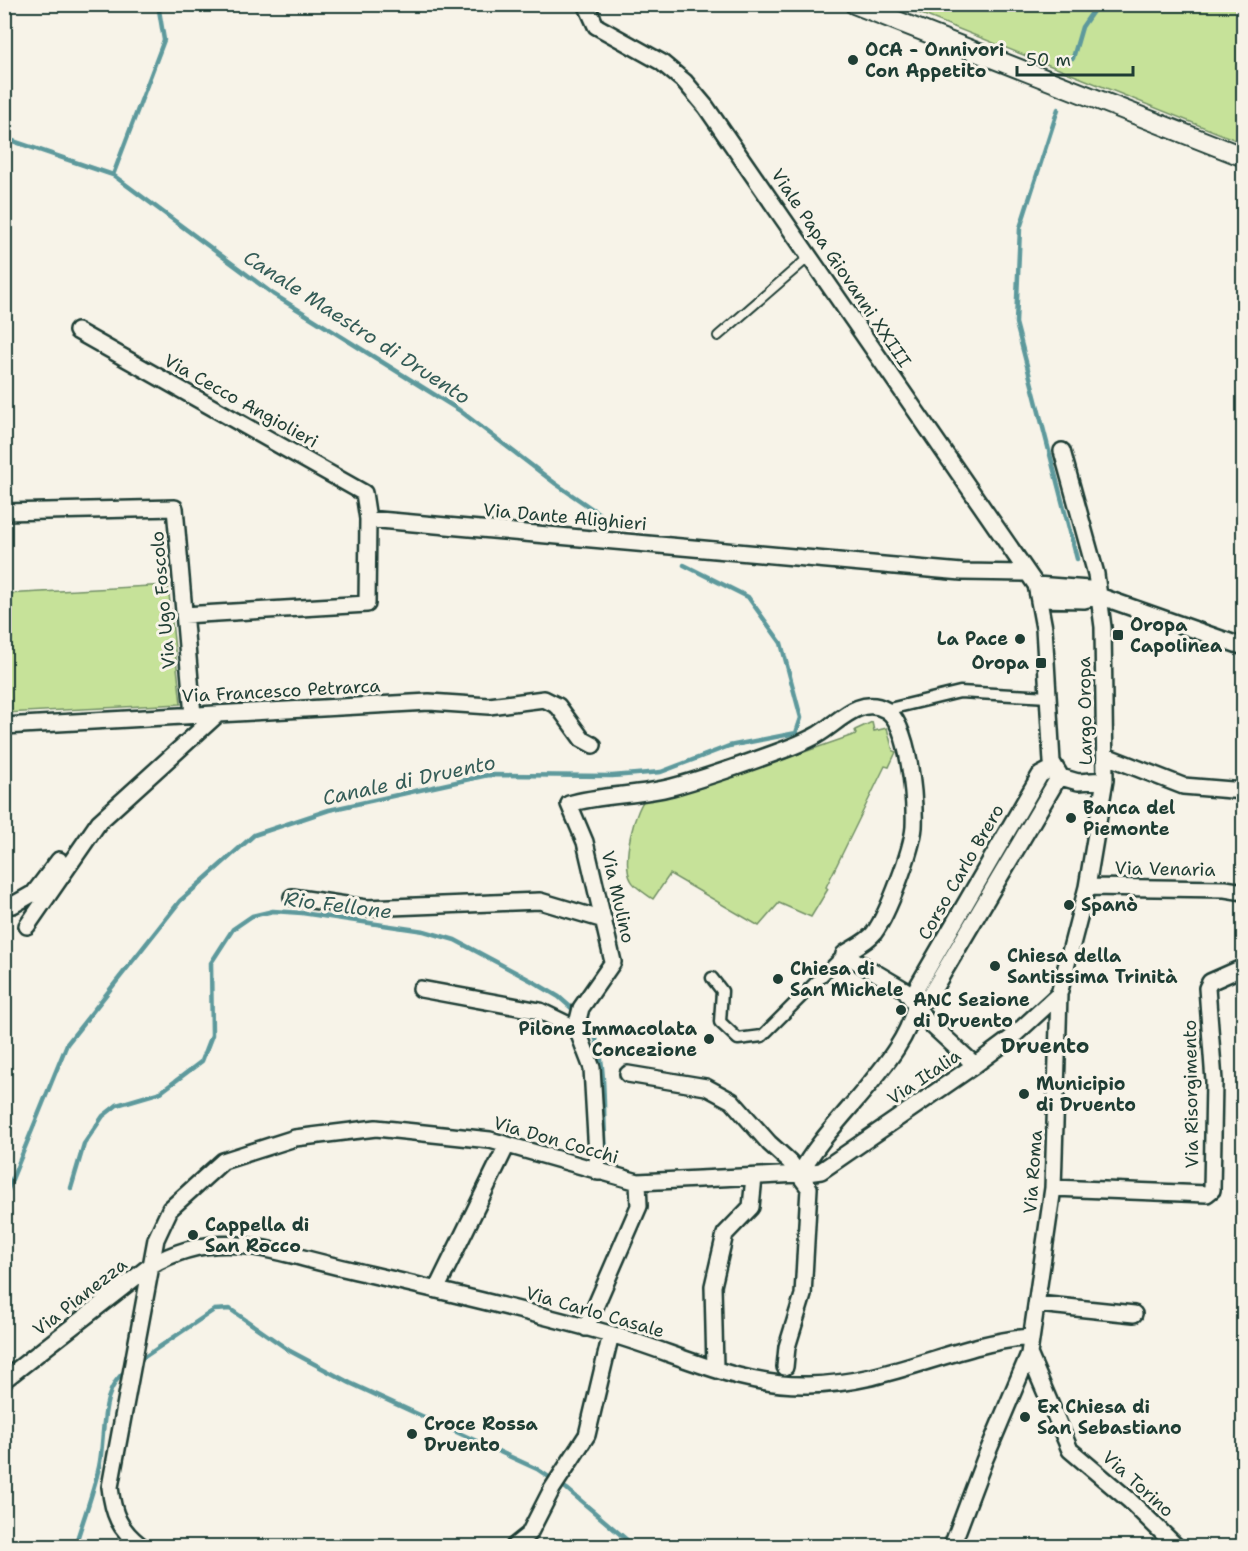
<svg xmlns="http://www.w3.org/2000/svg" width="1248" height="1551" font-family="'Shantell Sans',sans-serif">
<rect width="100%" height="100%" fill="#f7f3e8"/>
<filter id="ink" filterUnits="userSpaceOnUse"><feTurbulence type="fractalNoise" baseFrequency=".0167" numOctaves="2"/><feDisplacementMap in="SourceGraphic" scale="12" xChannelSelector="R" yChannelSelector="G"/><feConvolveMatrix kernelMatrix="1 2 1 2 8 2 1 2 1" color-interpolation-filters="sRGB"/></filter>
<g filter="url(#ink)">
<path fill="#c6e299" stroke="#729066" stroke-width="1.5" d="M899 5H1243V143Z
M168 585 181 704 5 713V594Z
M872 722 874 731 887 728 893 751 896 752 889 767 885 766 826 887 828 889 811 917 779 903 759 926 670 874 653 899C646 894 634 887 631 880 621 863 634 807 649 794L725 776 727 779 856 734 855 730Z"/>
<g fill="none" stroke-linecap="round" stroke-linejoin="round">
<path stroke="#5d999c" stroke-width="4.5" d="M1073 58 1082 27 1098 4
M1058 109 1020 228 1016 323 1077 559
M4 138 113 175 273 294 459 410 556 484 620 528
M113 175 164 40 158 4
M582 1017C611 1042 601 1111 606 1148
M71 1188 84 1144 103 1116 117 1105 161 1092 202 1061 212 1035 211 963 233 929 252 916 273 911 302 913 424 931 455 940 532 981 559 997 576 1012
M4 1199 67 1044 180 901 254 835 329 810 488 775 612 776 661 772 729 746 796 733 801 718 781 643 748 597 684 565
M137 1362 214 1310 230 1309 290 1351 350 1383 537 1469 567 1489 634 1546
M75 1546C83 1520 93 1494 99 1467 106 1436 98 1389 128 1369"/>
<g stroke="#1f3d34" stroke-width="12">
<path id="service" d="M718 336 809 257"/>
</g>
<g stroke="#1f3d34" stroke-width="15">
<path id="pedestrian" d="M885 710 960 692 1048 697
M712 978 722 991 720 1022 738 1039 762 1036 844 954"/>
</g>
<g stroke="#1f3d34" stroke-width="20">
<path id="minor" d="M586 4 596 26 661 62 685 82 706 107 1036 585
M77 331 364 493 368 519 367 604 184 615
M4 512 175 508 193 715
M368 519 962 572 1026 573
M1036 585 1044 628 1052 762 1061 777 1078 782 1105 780
M1036 585 1089 589 1099 596 1244 647
M1039 599 1084 600 1099 596
M4 726 429 702 489 706 544 699 558 706 582 739 593 745
M1106 756 1183 786 1244 791
M1087 887 1225 889 1244 892
M292 897 366 908 540 901 604 920
M4 901 13 905 34 893 59 860
M27 926 99 822 218 714
M421 989 540 1011 577 1029
M917 1005 929 997 1057 780 1061 777
M628 1074 706 1087 732 1101 769 1143 790 1162 809 1188 803 1295 787 1347 785 1367
M598 1172 592 1068 577 1029 578 1020 581 1008 613 962 585 842 569 804C602 794 638 796 672 787 706 778 742 765 775 753 789 748 805 742 817 735 837 724 859 695 886 710 910 725 915 801 914 827 912 850 888 914 874 933 867 942 853 948 844 954L905 990 926 1020 975 1065
M800 1174C828 1118 921 1050 916 989L1040 775 1055 767
M1053 1188 1207 1194 1212 1190 1214 1081 1207 988 1210 982 1244 967
M436 1290 507 1145
M1038 1304 1134 1314
M586 1328 639 1206 638 1182
M1029 1354 1070 1450 1129 1500 1176 1546
M715 1368 713 1286 725 1234 751 1207 754 1177
M4 1380 150 1266C217 1227 266 1250 335 1266 427 1288 519 1308 610 1334 675 1352 739 1387 808 1385 890 1384 953 1344 1030 1337
M141 1546C119 1529 113 1514 110 1487L156 1239 170 1209 223 1161 295 1138 376 1128 490 1140 638 1182 800 1174 821 1171 975 1065 1010 1039 1059 994
M514 1546 529 1534 552 1489 587 1435 611 1334
M952 1546 984 1461 1029 1354 1053 1188 1059 994 1087 887 1105 780 1103 627 1096 574 1062 451"/>
</g>
<g stroke="#1f3d34" stroke-width="22">
<path id="tertiary" d="M854 4 1244 157"/>
</g>
<use href="#service" stroke="#f7f3e8" stroke-width="8"/>
<use href="#pedestrian" stroke="#f7f3e8" stroke-width="10"/>
<use href="#minor" stroke="#f7f3e8" stroke-width="15"/>
<use href="#tertiary" stroke="#f7f3e8" stroke-width="18"/>
</g>
</g>
<g fill="#1f3d34" stroke="#f7f3e8" stroke-width="2">
<circle cx="853" cy="60" r="6"/>
<rect x="1112" y="629" width="12" height="12" rx="3"/>
<circle cx="1020" cy="639" r="6"/>
<rect x="1035" y="657" width="12" height="12" rx="3"/>
<circle cx="1071" cy="818" r="6"/>
<circle cx="1069" cy="905" r="6"/>
<circle cx="995" cy="966" r="6"/>
<circle cx="778" cy="979" r="6"/>
<circle cx="901" cy="1010" r="6"/>
<circle cx="709" cy="1039" r="6"/>
<circle cx="1024" cy="1094" r="6"/>
<circle cx="193" cy="1235" r="6"/>
<circle cx="1025" cy="1417" r="6"/>
<circle cx="412" cy="1434" r="6"/>
</g>
<g text-anchor="middle" stroke-width="6" stroke-linejoin="round" paint-order="stroke">
<g font-size="18" font-weight="bold" fill="#1f3d34" stroke="#f7f3e8" text-anchor="start">
<text x="865" y="56">OCA - Onnivori<tspan x="865" dy="21">Con Appetito</tspan></text>
<text x="1130" y="631">Oropa<tspan x="1130" dy="21">Capolinea</tspan></text>
<text x="1008" y="645" text-anchor="end">La Pace</text>
<text x="1029" y="669" text-anchor="end">Oropa</text>
<text x="1083" y="814">Banca del<tspan x="1083" dy="21">Piemonte</tspan></text>
<text x="1081" y="911">Spanò</text>
<text x="1007" y="962">Chiesa della<tspan x="1007" dy="21">Santissima Trinità</tspan></text>
<text x="790" y="975">Chiesa di<tspan x="790" dy="21">San Michele</tspan></text>
<text x="913" y="1006">ANC Sezione<tspan x="913" dy="21">di Druento</tspan></text>
<text x="697" y="1035" text-anchor="end">Pilone Immacolata<tspan x="697" dy="21">Concezione</tspan></text>
<text x="1036" y="1090">Municipio<tspan x="1036" dy="21">di Druento</tspan></text>
<text x="205" y="1231">Cappella di<tspan x="205" dy="21">San Rocco</tspan></text>
<text x="1037" y="1413">Ex Chiesa di<tspan x="1037" dy="21">San Sebastiano</tspan></text>
<text x="424" y="1430">Croce Rossa<tspan x="424" dy="21">Druento</tspan></text>
</g>
<g font-size="18" fill="#1f3d34" stroke="#f7f3e8">
<text transform="translate(841 268) rotate(56)" y="6">Viale Papa Giovanni XXIII</text>
<text transform="translate(241 401) rotate(29)" y="6">Via Cecco Angiolieri</text>
<text transform="translate(565 517) rotate(5)" y="6">Via Dante Alighieri</text>
<text transform="translate(163 600) rotate(-95)" y="6">Via Ugo Foscolo</text>
<text transform="translate(281 691) rotate(-3)" y="6">Via Francesco Petrarca</text>
<text transform="translate(1085 711) rotate(-91)" y="6">Largo Oropa</text>
<text transform="translate(1165 869) rotate(1)" y="6">Via Venaria</text>
<text transform="translate(961 872) rotate(-60)" y="6">Corso Carlo Brero</text>
<text transform="translate(618 897) rotate(77)" y="6">Via Mulino</text>
<text transform="translate(924 1077) rotate(-34)" y="6">Via Italia</text>
<text transform="translate(1191 1094) rotate(-91)" y="6">Via Risorgimento</text>
<text transform="translate(556 1140) rotate(16)" y="6">Via Don Cocchi</text>
<text transform="translate(1033 1172) rotate(-86)" y="6">Via Roma</text>
<text transform="translate(80 1297) rotate(-38)" y="6">Via Pianezza</text>
<text transform="translate(595 1312) rotate(16)" y="6">Via Carlo Casale</text>
<text transform="translate(1138 1484) rotate(42)" y="6">Via Torino</text>
</g>
<g font-size="20" font-style="italic" fill="#345c57" stroke="#f7f3e8">
<text transform="translate(357 327) rotate(33)" y="7">Canale Maestro di Druento</text>
<text transform="translate(409 780) rotate(-12)" y="7">Canale di Druento</text>
<text transform="translate(338 905) rotate(7)" y="7">Rio Fellone</text>
</g>
<g font-size="21" font-weight="bold" fill="#1f3d34" stroke="#f7f3e8">
<text x="1045" y="1053">Druento</text>
</g>
</g>
<rect width="1248" height="1551" fill="none" stroke="#f7f3e8" stroke-width="24"/>
<rect x="12" y="12" width="1224" height="1527" fill="none" stroke="#1f3d34" stroke-width="2" filter="url(#ink)"/>
<path d="M1017 66v9h116v-9" fill="none" stroke="#1f3d34" stroke-width="3"/>
<text x="1026" y="66" font-size="18" fill="#1f3d34" stroke="#f7f3e8" stroke-width="4.5" paint-order="stroke">50 m</text>
</svg>
